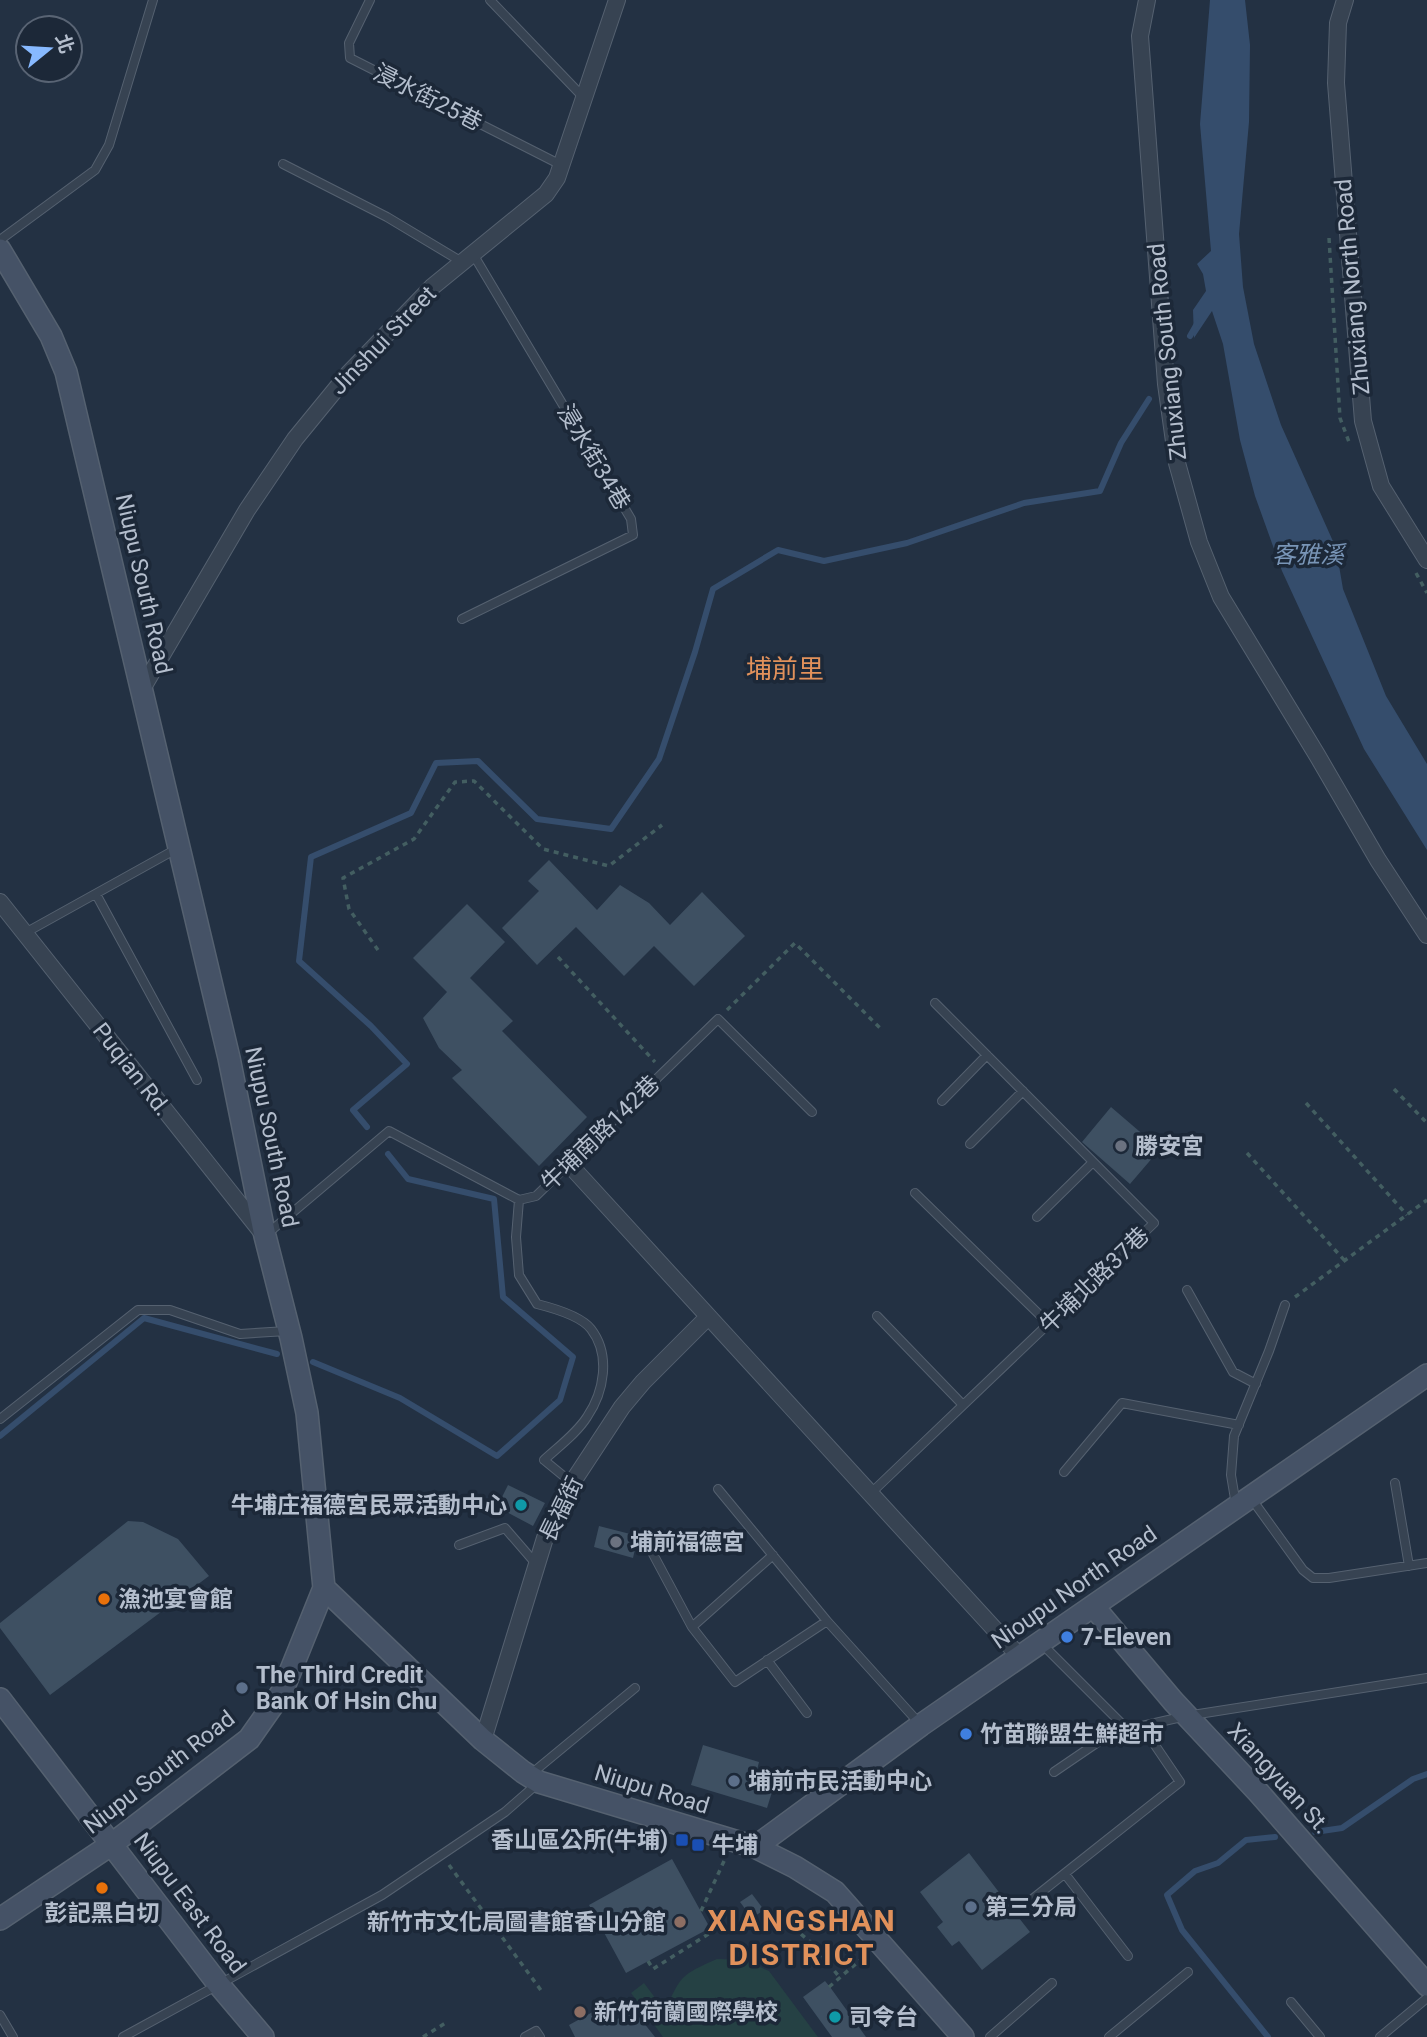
<svg xmlns="http://www.w3.org/2000/svg" width="1427" height="2037" font-family="Roboto,'Noto Sans TC',sans-serif">
<rect width="100%" height="100%" fill="#233143"/>
<path fill="#254144" d="M717 1959 744 1960 769 1971 818 2037H663L631 1993 644 1983 665 2011C681 1975 681 1975 717 1959Z"/>
<path fill="#354d6c" d="M1210 0H1245L1250 45 1249 122 1239 234 1243 287 1254 344 1281 425 1336 548 1343 589 1386 696 1427 764V850L1364 749 1282 571 1255 496 1240 440 1223 344 1212 311 1194 338 1193 310 1206 291 1203 274 1197 264 1211 251 1200 124Z"/>
<g fill="none" stroke-linecap="round" stroke-linejoin="round">
<path stroke="#354d6c" stroke-width="6" d="M1190 336 1198 322
M367 1127 353 1110 407 1064 371 1026 299 961 311 857 411 813 436 763 478 761 537 819 611 829 659 759 695 652 713 589 778 550 824 561 907 543 1024 503 1100 491 1121 443 1149 399
M313 1362 400 1398 497 1456 560 1400 573 1357 503 1297 494 1199 408 1179 388 1154
M0 1436 144 1318 277 1354
M1315 1832 1342 1828 1413 1779 1427 1774
M1268 2037 1182 1930 1167 1895 1195 1871 1218 1863 1246 1840 1275 1837"/>
</g>
<path fill="#3e5062" d="M549 860 597 910 620 885 649 903 670 925 702 892 745 936 694 986 654 946 624 976 576 927 537 965 502 928 539 891 528 881Z
M467 904 505 942 470 978 513 1021 502 1031 587 1117 539 1166 452 1078 462 1070 439 1048 423 1018 447 992 413 958Z
M1111 1107 1160 1149 1130 1184 1082 1142Z
M508 1485 545 1503 533 1526 497 1507Z
M128 1521 143 1522 178 1539 209 1576 50 1695 0 1628V1623Z
M599 1526 638 1536 633 1558 594 1547Z
M703 1745 759 1762 757 1770 777 1776 767 1808 691 1785Z
M969 1853 1011 1908V1915L1014 1918H1019L1030 1932 982 1970 959 1941 952 1946 937 1927 943 1922 920 1892Z
M672 1859 710 1928 626 1973 589 1905Z
M752 1894 764 1910 752 1918 740 1902Z
M825 1981 830 1987 866 2037H832L803 1997Z
M600 2008 610 2025 632 2008 655 2037H575L569 2025Z"/>
<g fill="none" stroke-linecap="round" stroke-linejoin="round">
<g stroke="#556170" stroke-width="10">
<path id="lane" d="M370 0 349 43 350 58 561 165
M490 0 584 98
M283 164 387 217 462 262
M0 240 95 170 109 145 153 0
M462 619 633 535 631 519 473 254
M96 894 197 1080
M25 933 178 848
M942 1101 987 1055
M970 1144 1023 1091
M915 1193 1049 1324
M519 1200 516 1237 519 1275 537 1304C553 1308 581 1316 591 1329 611 1355 604 1392 587 1417 577 1433 558 1447 544 1460L572 1483
M1037 1217 1093 1162
M267 1234 389 1131 519 1200 536 1196 718 1019 812 1112
M1187 1290 1233 1372 1256 1384
M877 1316 963 1405
M0 1419 138 1310H170L240 1334 287 1331
M1064 1472 1122 1403 1239 1425
M1395 1483 1409 1566
M718 1489 827 1621 919 1723
M870 1494 1154 1223 935 1003
M1251 1498 1303 1570 1313 1578H1329L1427 1563
M1236 1505 1231 1475 1234 1436 1269 1351 1285 1305
M459 1545 505 1528 537 1565
M653 1554 692 1627
M773 1555 692 1627 735 1682 827 1621
M1041 1643 1123 1725 1142 1726 1186 1716 1427 1678
M767 1660 807 1713
M1054 1772 1123 1725
M531 1774 635 1688
M1065 1874 1128 1956
M1016 1912 1180 1782 1142 1726
M1291 2002 1320 2037
M0 2015 13 2037
M123 2037 382 1895 505 1812 537 1784
M525 2037 536 2031 540 2037
M990 2037 1052 1983
M1109 2037 1188 1972
M1380 2037 1427 1998"/>
</g>
<g stroke="#556170" stroke-width="18">
<path id="street" d="M1147 0 1140 36 1166 384 1177 463 1199 542 1221 597 1317 755 1378 860 1427 935
M1345 0 1338 23 1336 83 1363 421 1381 486 1427 560
M142 689 247 510 295 439 349 373 432 287 546 194 557 178 617 0
M0 902 264 1235
M568 1163 1020 1657
M483 1740 545 1538 572 1483 622 1407 643 1382 708 1317"/>
</g>
<g stroke="#556170" stroke-width="24">
<path id="secondary" d="M0 250 51 336 66 372 229 1058 265 1236 291 1338 307 1413 324 1588 282 1692 249 1739 112 1844 0 1919
M324 1588 483 1740 523 1772 539 1782 755 1847 795 1867 835 1892 963 2037
M1093 1606 1173 1701 1259 1793 1427 1985
M0 1699 219 1985 263 2037
M755 1847 921 1725 1427 1375"/>
</g>
<path stroke="#435e61" stroke-width="3.5" stroke-dasharray="5 5" stroke-linecap="butt" d="M1329 238 1340 418 1349 442
M1416 573 1427 593
M378 950 349 909 343 878 414 839 455 782 474 781 543 849 609 866 662 825
M558 957 655 1062
M727 1010 795 943 880 1028
M1394 1089 1427 1123
M1306 1103 1407 1215
M1247 1153 1345 1261
M1295 1297 1427 1200
M449 1865 543 1993
M701 1911 725 1859
M762 1921 775 1912 815 1946 840 1978
M648 1961 653 1969 710 1933
M829 1987 865 1956
M423 2037 447 2022"/>
<use href="#lane" stroke="#374352" stroke-width="8"/>
<use href="#street" stroke="#374352" stroke-width="16"/>
<use href="#secondary" stroke="#455266" stroke-width="21"/>
</g>
<g fill="#6b7280" stroke="#1c2838" stroke-width="2.5">
<circle cx="1121" cy="1146" r="7"/>
<circle cx="616" cy="1542" r="7"/>
</g>
<g fill="#0f9aa8" stroke="#1c2838" stroke-width="2.5">
<circle cx="521" cy="1505" r="7"/>
<circle cx="835" cy="2017" r="7"/>
</g>
<g fill="#e8710a" stroke="#1c2838" stroke-width="2.5">
<circle cx="104" cy="1599" r="7"/>
<circle cx="102" cy="1888" r="7"/>
</g>
<g fill="#3f7fe0" stroke="#1c2838" stroke-width="2.5">
<circle cx="1067" cy="1637" r="7"/>
<circle cx="966" cy="1734" r="7"/>
</g>
<g fill="#5c6f8a" stroke="#1c2838" stroke-width="2.5">
<circle cx="242" cy="1688" r="7"/>
<circle cx="734" cy="1781" r="7"/>
<circle cx="971" cy="1907" r="7"/>
</g>
<g fill="#1a4fb4" stroke="#1c2838" stroke-width="2.5">
<rect x="675" y="1833" width="14" height="14" rx="3.5"/>
<rect x="691" y="1838" width="14" height="14" rx="3.5"/>
</g>
<g fill="#8d6e63" stroke="#1c2838" stroke-width="2.5">
<circle cx="680" cy="1922" r="7"/>
<circle cx="580" cy="2012" r="7"/>
</g>
<g text-anchor="middle" stroke-width="7" stroke-linejoin="round" paint-order="stroke">
<g font-size="23" fill="#b4becd" stroke="#1c2838">
<text transform="translate(428 97) rotate(27)" y="8">浸水街25巷</text>
<text transform="translate(1352 287) rotate(-95)" y="8">Zhuxiang North Road</text>
<text transform="translate(383 340) rotate(-46)" y="8">Jinshui Street</text>
<text transform="translate(1167 352) rotate(-96)" y="8">Zhuxiang South Road</text>
<text transform="translate(594 457) rotate(59)" y="8">浸水街34巷</text>
<text transform="translate(144 584) rotate(77)" y="8">Niupu South Road</text>
<text transform="translate(132 1069) rotate(52)" y="8">Puqian Rd.</text>
<text transform="translate(600 1133) rotate(-44)" y="8">牛埔南路142巷</text>
<text transform="translate(272 1137) rotate(78)" y="8">Niupu South Road</text>
<text transform="translate(1094 1280) rotate(-44)" y="8">牛埔北路37巷</text>
<text transform="translate(561 1509) rotate(-64)" y="8">長福街</text>
<text transform="translate(1074 1587) rotate(-35)" y="8">Nioupu North Road</text>
<text transform="translate(159 1772) rotate(-38)" y="8">Niupu South Road</text>
<text transform="translate(1279 1778) rotate(48)" y="8">Xiangyuan St.</text>
<text transform="translate(652 1789) rotate(17)" y="8">Niupu Road</text>
<text transform="translate(190 1903) rotate(53)" y="8">Niupu East Road</text>
</g>
<g font-size="23" font-weight="bold" fill="#b4becd" stroke="#1c2838" text-anchor="start">
<text x="1135" y="1154">勝安宮</text>
<text x="507" y="1513" text-anchor="end">牛埔庄福德宮民眾活動中心</text>
<text x="630" y="1550">埔前福德宮</text>
<text x="118" y="1607">漁池宴會館</text>
<text x="1081" y="1645">7-Eleven</text>
<text x="256" y="1683">The Third Credit<tspan x="256" dy="26">Bank Of Hsin Chu</tspan></text>
<text x="980" y="1742">竹苗聯盟生鮮超市</text>
<text x="748" y="1789">埔前市民活動中心</text>
<text x="668" y="1848" text-anchor="end">香山區公所(牛埔)</text>
<text x="712" y="1853">牛埔</text>
<text x="985" y="1915">第三分局</text>
<text x="102" y="1921" text-anchor="middle">彭記黑白切</text>
<text x="666" y="1930" text-anchor="end">新竹市文化局圖書館香山分館</text>
<text x="594" y="2020">新竹荷蘭國際學校</text>
<text x="849" y="2025">司令台</text>
</g>
<g font-size="24" font-style="italic" fill="#7995b7" stroke="#1c2838">
<text x="1308" y="563">客雅溪</text>
</g>
<g font-size="26" fill="#e1915b" stroke="#1c2838">
<text x="785" y="678">埔前里</text>
</g>
<g font-size="30" font-weight="bold" letter-spacing="2" fill="#e1915b" stroke="#1c2838">
<text x="802" y="1931">XIANGSHAN<tspan x="802" dy="34">DISTRICT</tspan></text>
</g>
</g>
<g transform="translate(49 49) rotate(72)"><circle r="33" fill="#1c2838" stroke="#596474" stroke-width="2"/>
<path d="M0-5L12 26L0 18L-12 26Z" fill="#87b9ff"/>
<text y="-10" font-size="19" font-weight="bold" text-anchor="middle" fill="#b4becd">北</text>
</g>
</svg>
